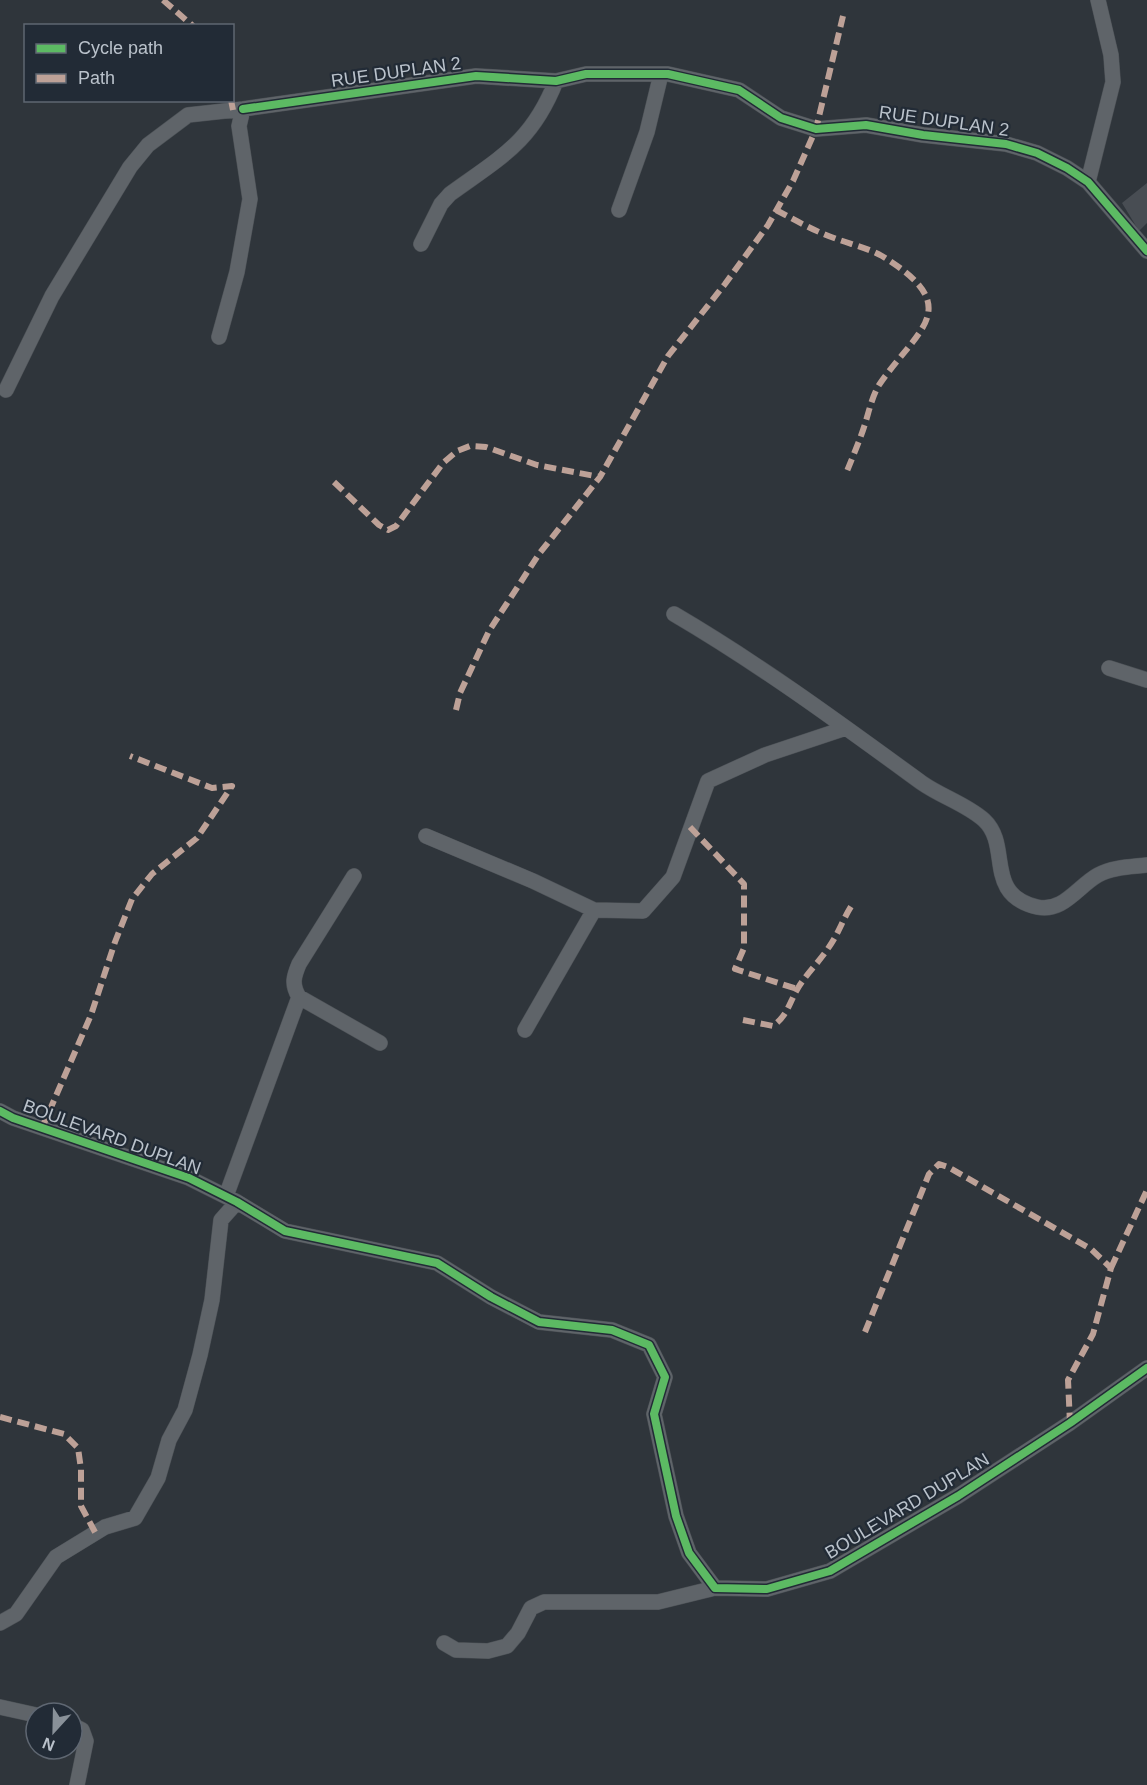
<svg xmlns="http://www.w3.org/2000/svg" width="1147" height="1785" font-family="Helvetica,sans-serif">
<rect width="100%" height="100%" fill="#2f353b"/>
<path fill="#484d53" d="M1147 183V223L1139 231 1122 203Z"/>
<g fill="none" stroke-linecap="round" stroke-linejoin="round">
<g stroke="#4c5156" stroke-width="16">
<path id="minor" d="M1088 182 1113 82 1111 55 1098 0
M619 210 647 132 661 74
M421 244 441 204 450 194C501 157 532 142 556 81
M219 337 237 272 250 199 239 126 243 109
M6 390 52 296 130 167 148 145 188 115 243 109 476 76 556 81 586 74H668L739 90 781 118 816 129 866 125 923 135 1006 144 1037 153 1067 168 1088 182 1147 251
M674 614C761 665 841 724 922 783 942 797 966 804 984 820 1012 846 983 894 1037 907 1063 913 1078 886 1098 875 1113 867 1131 867 1147 865
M1109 668 1147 680
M426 836 533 881 594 910 643 911 673 877 708 781 765 755 846 728
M299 997 380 1043
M525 1030 594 910
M0 1111 13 1118 189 1178 237 1202 285 1231 437 1263 491 1297 539 1322 612 1330 649 1345 665 1377 654 1414 676 1516 689 1553 715 1588 767 1589 830 1571 958 1496 1070 1423 1147 1368
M226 1196 299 997C291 984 294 976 299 964L354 876
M0 1623 16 1614 56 1557 105 1527 135 1518 158 1478 169 1440 185 1410 200 1355 212 1300 221 1220 237 1202
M444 1643 456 1650 488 1651 507 1646 518 1633 531 1608 544 1602H658L715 1588
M0 1707 36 1715
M72 1725 82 1730 86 1741 77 1785"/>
</g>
<use href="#minor" stroke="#5f6469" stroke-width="15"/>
<path stroke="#bda197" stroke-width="6" stroke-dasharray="12 6" stroke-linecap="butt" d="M163 0 193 26
M231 100 233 110
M776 210C795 220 814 231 834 238 850 244 868 248 882 256 967 308 917 329 879 385 872 397 869 411 865 424 860 440 853 456 847 471
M334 482 379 525 388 530 396 526 443 463 457 451 470 446 486 447 537 465 600 477
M456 710 460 693 489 631 539 554 600 477 668 356 725 284 768 225 793 181 816 129 843 16
M690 827 744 884V948L735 969 797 989
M743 1020 773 1026C788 1015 789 1003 798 988 807 973 820 961 829 947 839 933 844 916 854 902
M42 1128 91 1015 115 942 132 899 152 874 197 838 232 786 212 788 130 756
M1111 1268 1147 1190
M865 1332 929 1174 939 1164 948 1167 1091 1249 1111 1268 1093 1334 1068 1380 1070 1423
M0 1417 64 1434 78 1448 81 1469V1506L96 1534"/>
<g stroke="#222b36" stroke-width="11">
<path id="cycleway" d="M243 109 476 76 556 81 586 74H668L739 90 781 118 816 129 866 125 923 135 1006 144 1037 153 1067 168 1088 182 1147 251
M0 1111 13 1118 189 1178 237 1202 285 1231 437 1263 491 1297 539 1322 612 1330 649 1345 665 1377 654 1414 676 1516 689 1553 715 1588 767 1589 830 1571 958 1496 1070 1423 1147 1368"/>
</g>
<use href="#cycleway" stroke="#5cba63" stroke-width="8"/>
</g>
<g text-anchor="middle" stroke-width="4.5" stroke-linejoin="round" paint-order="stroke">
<g font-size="18" fill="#bac2cb" stroke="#222b36">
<text transform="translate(396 72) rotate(-8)" y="6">RUE DUPLAN 2</text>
<text transform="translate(944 121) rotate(8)" y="6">RUE DUPLAN 2</text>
<text transform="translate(112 1137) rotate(20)" y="6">BOULEVARD DUPLAN</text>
<text transform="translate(907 1506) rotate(-31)" y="6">BOULEVARD DUPLAN</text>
</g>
</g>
<rect x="24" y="24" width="210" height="78" fill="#222b36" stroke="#5f6772" stroke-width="1.5"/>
<rect x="36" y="44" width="30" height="9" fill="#5cba63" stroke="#5f6772" stroke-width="1.5"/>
<text x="78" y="54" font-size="18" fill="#bac2cb">Cycle path</text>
<rect x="36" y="74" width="30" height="9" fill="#bda197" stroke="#5f6772" stroke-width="1.5"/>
<text x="78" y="84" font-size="18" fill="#bac2cb">Path</text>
<g transform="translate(54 1731) rotate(202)"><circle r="28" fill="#222b36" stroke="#5f6772" stroke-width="1.5"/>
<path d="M0-4.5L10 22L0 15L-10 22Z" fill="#899199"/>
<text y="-9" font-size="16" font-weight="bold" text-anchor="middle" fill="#bac2cb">N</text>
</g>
</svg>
